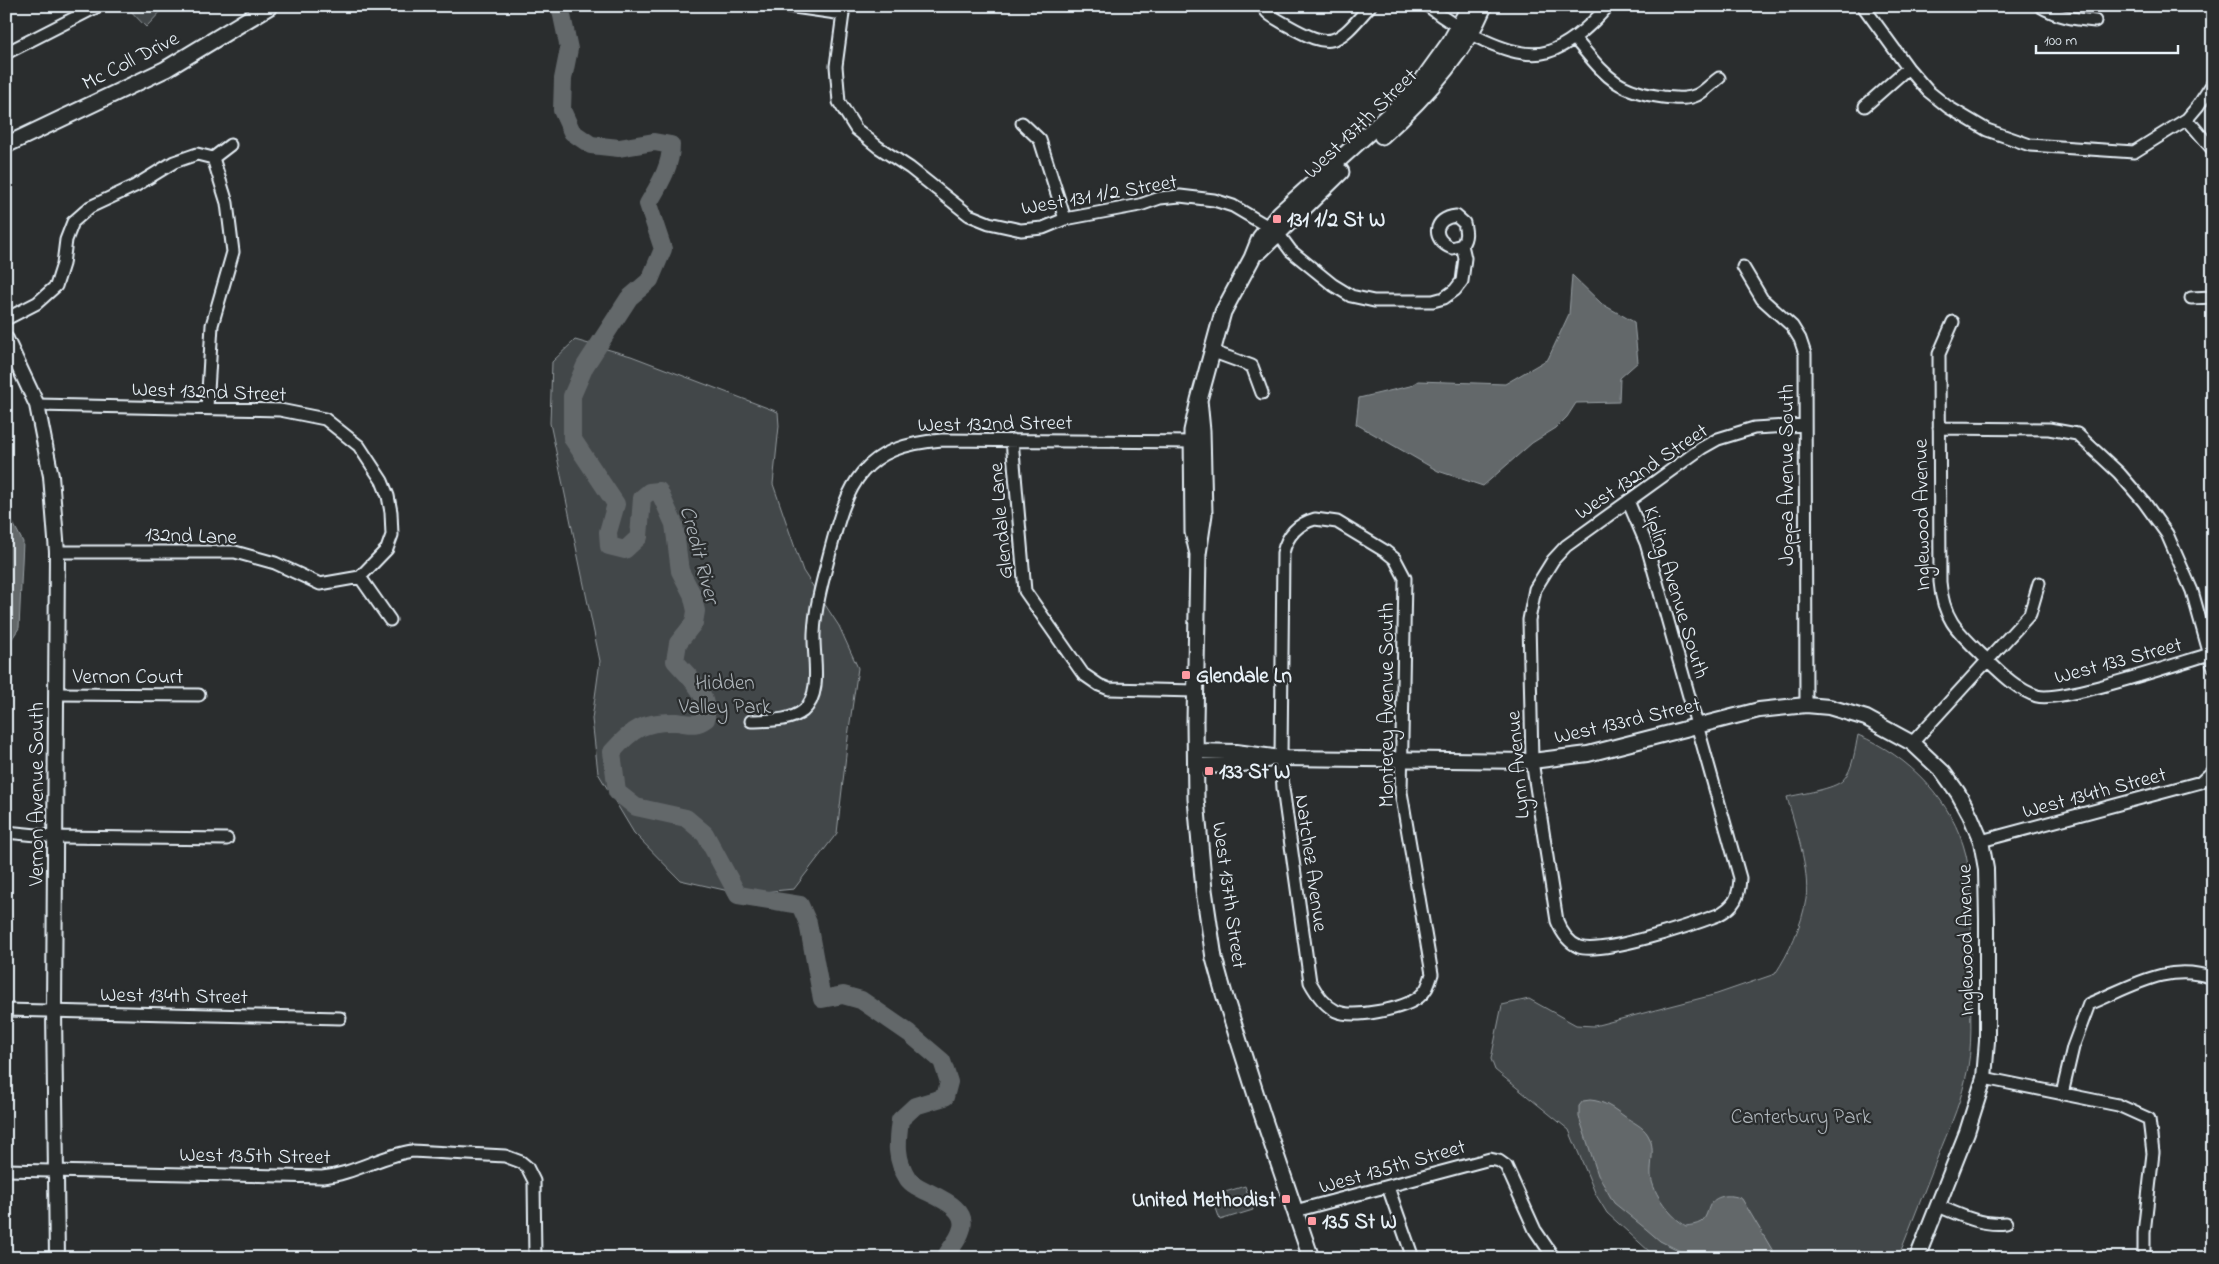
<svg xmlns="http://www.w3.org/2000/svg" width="2219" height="1264" font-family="'Indie Flower',sans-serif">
<rect width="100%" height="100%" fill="#2a2d2e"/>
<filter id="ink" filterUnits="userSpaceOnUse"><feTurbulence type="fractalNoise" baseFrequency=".02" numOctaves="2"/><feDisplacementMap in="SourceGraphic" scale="10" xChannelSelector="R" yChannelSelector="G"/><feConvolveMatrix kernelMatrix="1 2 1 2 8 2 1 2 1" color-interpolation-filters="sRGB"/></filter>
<g filter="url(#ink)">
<path fill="#424648" stroke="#959ca0" d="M126 6H166L146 27Z
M575 340 631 356 778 412 779 426 773 484 803 571 839 626 858 668 849 729 837 833 794 889 742 894 680 880 634 833 598 773 592 719 600 661 550 423 552 362Z
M1858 735C1909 756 1953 801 1966 855 1975 893 1970 936 1970 975 1970 1010 1974 1048 1965 1081 1959 1107 1948 1131 1938 1156 1925 1190 1911 1224 1898 1258H1658L1650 1252 1607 1213 1596 1195 1569 1130 1495 1070 1491 1059 1502 1005 1529 999 1576 1025 1594 1026 1717 994 1775 974C1789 953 1802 925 1806 899 1810 869 1795 826 1787 797 1800 794 1835 789 1843 780 1853 770 1855 749 1858 735Z
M1245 1186 1253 1210 1220 1220 1212 1196Z"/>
<path fill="#63686b" stroke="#989fa3" d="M1572 275 1602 304 1634 322 1638 362 1620 378 1619 402 1576 403 1567 417 1556 428 1532 443 1483 486 1438 471 1356 424 1359 398 1410 386 1418 381 1505 384 1548 359 1569 314Z
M6 510 23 542 19 628 6 648Z
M1590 1100C1604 1101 1613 1108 1624 1116 1632 1122 1643 1126 1648 1135 1656 1148 1650 1163 1651 1176 1653 1194 1671 1217 1686 1226 1691 1225 1696 1225 1701 1222 1707 1217 1707 1211 1710 1205 1716 1194 1733 1194 1742 1199L1777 1258H1694L1660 1241 1646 1229 1614 1203 1598 1175 1579 1117V1106L1583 1101Z"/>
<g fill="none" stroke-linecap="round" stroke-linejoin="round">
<path stroke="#63686b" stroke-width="18" d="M560 6 569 49 563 79 562 110 572 132 591 145 619 148 654 142 671 145C671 167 659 185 648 204L663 249 650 280 629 298 585 366 572 396V438L616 504 608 532 609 546 625 550 639 537 642 498 649 492 659 491 674 524 680 571 692 594 696 611 694 623 678 643 675 661C692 680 708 692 706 719 695 727 688 723 676 722 644 721 632 729 612 752L617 792 636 807 686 818 705 834 738 895 800 905 808 923 822 999 843 995 861 1000 909 1033 942 1061 949 1082 945 1097 915 1106 900 1120C897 1142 895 1159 908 1179 917 1193 973 1202 961 1231 958 1241 950 1248 945 1258"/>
<g stroke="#e8f1f8" stroke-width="15">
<path id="minor" d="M787 6 843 14
M844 6 836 66 839 102 856 129 878 147 910 168 969 215 989 223 1021 230 1043 228 1065 219 1140 205 1160 198 1180 196 1214 200 1233 206 1277 232 1291 251 1333 285 1351 296 1374 301H1433L1444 298 1455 290 1462 281 1465 258 1462 245C1467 237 1466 232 1464 223L1456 216C1433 218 1431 240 1452 248L1462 245
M1263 6C1266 15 1279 20 1287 25 1333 51 1337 44 1370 6
M1428 6C1454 27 1513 62 1547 52 1571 45 1592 24 1608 6
M1863 6 1908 68 1928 91 1948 107 1987 130 2030 145 2134 152 2187 119 2198 106 2213 83
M2040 6C2058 17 2075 19 2095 21
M1574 38C1605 74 1613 91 1663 97 1675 98 1687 100 1697 95 1705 91 1712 83 1719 78
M6 53 98 6
M1865 106 1908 68
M2187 119 2213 150
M1022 123 1040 140 1065 219
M1743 267 1762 299 1792 326 1800 339 1805 354 1806 705
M2191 298 2213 297
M6 319 37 303 56 286 63 264 66 240 73 222 90 207 135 186 174 162 197 154 213 158 230 145
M1953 322 1939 354 1940 582C1943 618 1956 630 1982 655 1998 670 2015 689 2037 696 2061 703 2179 663 2210 654
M1211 351 1252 366 1262 393
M37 405 280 410 325 419 359 446 382 481 388 496 391 512 392 535 387 549 360 577 320 584 275 563 235 552H57
M207 408 212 325 233 252 227 203 213 158
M1939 428 2049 429 2077 434 2119 473 2144 502 2167 534 2192 591 2213 666
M1012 440 1025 591 1083 674 1099 685 1109 689 1196 691
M1628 501 1646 543 1740 878C1739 897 1735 906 1718 915 1692 925 1602 955 1579 947 1567 942 1561 931 1557 921L1532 761 1529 620 1535 589 1553 560 1566 546 1702 448 1718 439 1754 428 1805 425
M1315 519 1337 522 1385 551 1395 559 1405 578 1401 792 1432 974C1429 983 1427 991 1419 997 1404 1009 1353 1019 1336 1011 1324 1005 1316 993 1310 982L1283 788 1281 758 1283 553C1287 535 1297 524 1315 519Z
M360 577 390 620
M57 694 199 695
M751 721C768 720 789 722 803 711 823 694 813 657 814 634 815 607 823 579 830 552 848 482 862 446 942 440L1199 442
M1912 743 2030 614 2039 583
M6 832 57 837 227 839
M1981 841 2201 782 2213 771
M6 1010 340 1018
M1984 1078 2118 1105 2149 1119 2153 1153 2144 1233V1258
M2062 1094 2073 1047 2089 1004C2129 988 2168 961 2213 978
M6 1170 322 1177C354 1174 380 1156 412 1151L505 1156 521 1162 527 1167 534 1181 535 1258
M1388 1187 1413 1258
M1938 1206C1960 1215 1981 1226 2006 1223
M1295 1211 1490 1159 1499 1161 1506 1166 1535 1230 1554 1258"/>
</g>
<g stroke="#e8f1f8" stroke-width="18">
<path id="tertiary" d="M6 339 37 405 51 476 57 552 54 1011 57 1258
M1196 751 1236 752 1281 758 1532 761 1588 754 1759 710 1806 705 1829 707 1866 718 1912 743 1943 772 1958 793 1970 815 1981 841 1986 869 1987 920V1041L1984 1078 1967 1132 1917 1258
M1196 766 1236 765 1267 760"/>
</g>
<g stroke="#e8f1f8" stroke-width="19">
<path id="secondary" d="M1382 136C1422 100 1463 56 1484 6
M6 145 166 69 270 6
M1259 252 1341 172
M1199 400 1223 312 1252 258 1260 238 1280 213 1414 92 1450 42 1470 6
M1198 554 1193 532 1192 431 1199 400 1202 431 1204 514 1198 554 1195 723 1196 799 1204 890 1214 958 1224 994 1262 1114 1311 1258"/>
</g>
<use href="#minor" stroke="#2a2d2e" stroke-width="11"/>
<use href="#tertiary" stroke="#2a2d2e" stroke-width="14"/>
<use href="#secondary" stroke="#2a2d2e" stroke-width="15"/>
</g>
</g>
<g fill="#ff9aa2" stroke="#2a2d2e" stroke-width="2">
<rect x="1272" y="214" width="10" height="10" rx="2.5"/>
<rect x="1181" y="670" width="10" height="10" rx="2.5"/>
<rect x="1204" y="766" width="10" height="10" rx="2.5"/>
<rect x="1281" y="1194" width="10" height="10" rx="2.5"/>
<rect x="1307" y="1216" width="10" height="10" rx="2.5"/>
</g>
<g text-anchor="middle" stroke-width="4.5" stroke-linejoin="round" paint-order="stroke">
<g font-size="21" fill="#e8f1f8" stroke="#2a2d2e">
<text transform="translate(130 60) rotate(-27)" y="7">Mc Coll Drive</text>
<text transform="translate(1360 123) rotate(-44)" y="7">West 137th Street</text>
<text transform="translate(1099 194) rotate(-10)" y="7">West 131 1/2 Street</text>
<text transform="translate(209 391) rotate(2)" y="7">West 132nd Street</text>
<text transform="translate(995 423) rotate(-1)" y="7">West 132nd Street</text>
<text transform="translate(1641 471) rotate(-34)" y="7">West 132nd Street</text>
<text transform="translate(1786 475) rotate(-90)" y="7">Joppa Avenue South</text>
<text transform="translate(1921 515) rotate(-91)" y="7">Inglewood Avenue</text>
<text transform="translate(1000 521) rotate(-95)" y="7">Glendale Lane</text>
<text transform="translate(191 535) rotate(2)" y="7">132nd Lane</text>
<text transform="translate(1677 592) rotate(73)" y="7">Kipling Avenue South</text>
<text transform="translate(2118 660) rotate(-15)" y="7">West 133 Street</text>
<text x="128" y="683">Vernon Court</text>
<text transform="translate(1386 705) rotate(-90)" y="7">Monterey Avenue South</text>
<text transform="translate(1627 720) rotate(-13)" y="7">West 133rd Street</text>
<text transform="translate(1517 765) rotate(-95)" y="7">Lynn Avenue</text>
<text transform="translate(2094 792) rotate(-15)" y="7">West 134th Street</text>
<text transform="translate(36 794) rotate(-90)" y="7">Vernon Avenue South</text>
<text transform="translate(1312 863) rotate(82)" y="7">Natchez Avenue</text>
<text transform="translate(1230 895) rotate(82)" y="7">West 137th Street</text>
<text transform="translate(1965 940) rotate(-91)" y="7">Inglewood Avenue</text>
<text transform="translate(174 995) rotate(1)" y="7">West 134th Street</text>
<text transform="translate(255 1155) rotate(1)" y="7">West 135th Street</text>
<text transform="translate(1392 1166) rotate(-16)" y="7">West 135th Street</text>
</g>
<g font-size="21" font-weight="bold" fill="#e8f1f8" stroke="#2a2d2e" text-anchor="start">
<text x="1287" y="226">131 1/2 St W</text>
<text x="1196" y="682">Glendale Ln</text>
<text x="1219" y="778">133 St W</text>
<text x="1276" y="1206" text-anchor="end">United Methodist</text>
<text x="1322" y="1228">135 St W</text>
</g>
<g font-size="21" fill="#aeb5ba" stroke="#2a2d2e">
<text x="725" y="689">Hidden<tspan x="725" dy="24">Valley Park</tspan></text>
<text x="1801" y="1123">Canterbury Park</text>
</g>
<g font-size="22" font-style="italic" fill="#acb3b9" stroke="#2a2d2e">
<text transform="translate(701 554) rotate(75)" y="8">Credit River</text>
</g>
</g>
<rect width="2219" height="1264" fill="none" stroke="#2a2d2e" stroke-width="25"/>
<rect x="12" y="12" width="2194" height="1239" fill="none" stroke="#e8f1f8" stroke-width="2" filter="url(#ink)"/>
<path d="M2036 45v8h142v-8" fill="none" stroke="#e8f1f8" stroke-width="2.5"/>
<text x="2044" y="45" font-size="15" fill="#e8f1f8" stroke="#2a2d2e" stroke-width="4" paint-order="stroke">100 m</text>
</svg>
